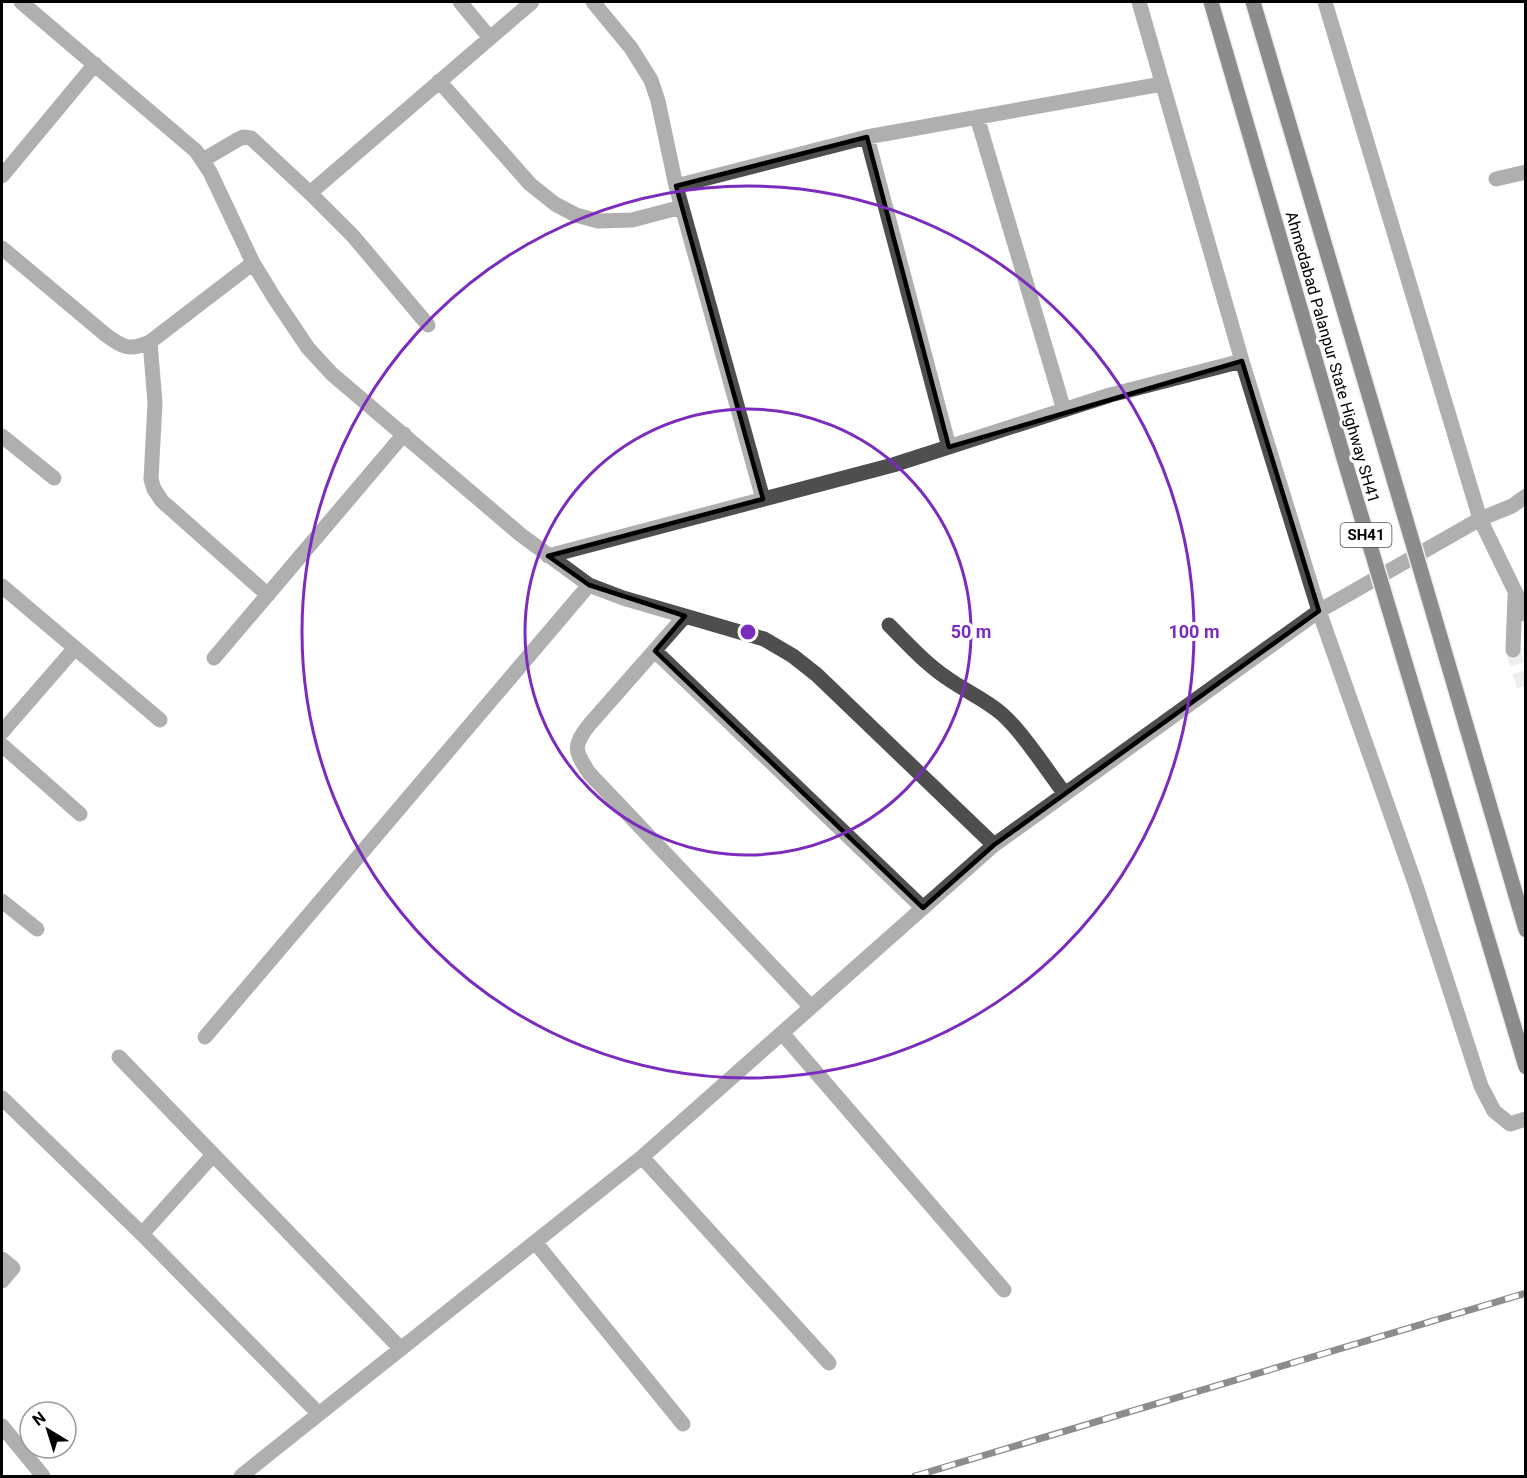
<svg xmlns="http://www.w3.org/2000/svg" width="1527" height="1478" font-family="Roboto,sans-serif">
<rect width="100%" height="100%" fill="#fff"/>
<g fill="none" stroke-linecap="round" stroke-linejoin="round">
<path stroke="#d9d9d9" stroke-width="15" stroke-dasharray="15 8" stroke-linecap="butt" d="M1513 650 1526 693"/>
<path stroke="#4e4e4e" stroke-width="15" d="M21 2 196 151 210 172 253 263 275 299 308 348 332 374 521 535 589 585 623 598 764 639 793 656 817 675 994 845
M460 2 490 38
M593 2 631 48 651 80 658 101 676 186 763 499
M1139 2 1242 361 1319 611 1416 886 1481 1086 1494 1111 1510 1124 1526 1119
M1325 2 1480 519 1526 614
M439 81 530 184 555 204 576 215 598 221 632 220 682 207
M977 117 1064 410
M867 137 949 447
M203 160 237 140 243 137 251 138 310 193 353 236 428 325
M2 176 95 64
M1496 179 1526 172
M676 186 867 137 1162 84
M310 193 532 2
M2 248 106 335C124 348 129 351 150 342L253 263
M150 342 155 403 151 479 154 489 162 501 268 595
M2 436 54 478
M548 556 893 465 1110 395 1242 361
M2 586 160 720
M685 616 589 725C572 747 575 751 589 773L811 1007
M889 625C908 644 925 663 947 678 965 691 985 699 1002 714 1024 734 1046 769 1065 794
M1513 650 1515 596
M655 651 923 908
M214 658 404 434
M2 732 75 648
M2 745 80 814
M2 901 37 929
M782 1033 1004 1290
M205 1037 589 585
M119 1057 401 1349
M2 1098 142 1234 319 1414
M642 1157 829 1363
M142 1234 213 1155
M535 1242 683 1424
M2 1259 13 1268 2 1281
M2 1426 43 1476
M241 1476 642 1157 994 845 1319 611 1480 519 1512 506 1526 496"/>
<g stroke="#000" stroke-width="7">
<path id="rail" d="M915 1476 1526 1293"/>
</g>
<use href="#rail" stroke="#fff" stroke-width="4.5" stroke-dasharray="14" stroke-linecap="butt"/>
<g stroke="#dbdbdb" stroke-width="18" stroke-linecap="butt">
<path id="major-bridge" d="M1211 2 1345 462 1526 1067
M1253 2 1413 544 1526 930"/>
</g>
<use href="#major-bridge" stroke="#000" stroke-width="15"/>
</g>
<path d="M0 0H1527V1478H0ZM867 137 949 447 1242 361 1319 611 994 845 923 908 655 651 685 616 589 585 548 556 763 499 676 186Z" fill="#fff" fill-opacity=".55" fill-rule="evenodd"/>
<path fill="none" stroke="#000" stroke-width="4.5" stroke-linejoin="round" d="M867 137 949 447 1242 361 1319 611 994 845 923 908 655 651 685 616 589 585 548 556 763 499 676 186Z"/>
<g fill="none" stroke="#7b2cbf" stroke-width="3">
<circle cx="748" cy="632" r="223"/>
<circle cx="748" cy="632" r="446"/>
</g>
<g text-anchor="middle" stroke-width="6" stroke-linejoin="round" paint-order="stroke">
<rect fill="#fff" stroke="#4c4c4c" stroke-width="1.5" x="1340.5" y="523" width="51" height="24" rx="4.5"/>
<g font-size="15" font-weight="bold" fill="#000">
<text x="1366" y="540">SH41</text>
</g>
<g font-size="16" fill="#000" stroke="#fff">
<text transform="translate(1333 357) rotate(74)" y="6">Ahmedabad Palanpur State Highway SH41</text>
</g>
</g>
<circle cx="748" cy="632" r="9" fill="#7b2cbf" stroke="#fff" stroke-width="3"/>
<g font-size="18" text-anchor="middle" font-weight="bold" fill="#7b2cbf" stroke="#fff" stroke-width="6" stroke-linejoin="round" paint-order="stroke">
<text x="971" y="638">50 m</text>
<text x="1194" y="638">100 m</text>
</g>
<rect width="1527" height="1478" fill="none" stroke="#000000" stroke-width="6"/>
<g transform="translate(48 1430) rotate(322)"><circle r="28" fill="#ffffff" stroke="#999999" stroke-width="1.5"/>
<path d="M0-4.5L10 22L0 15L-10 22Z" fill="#000000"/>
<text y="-9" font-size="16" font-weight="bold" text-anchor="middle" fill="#000000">N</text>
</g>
</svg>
